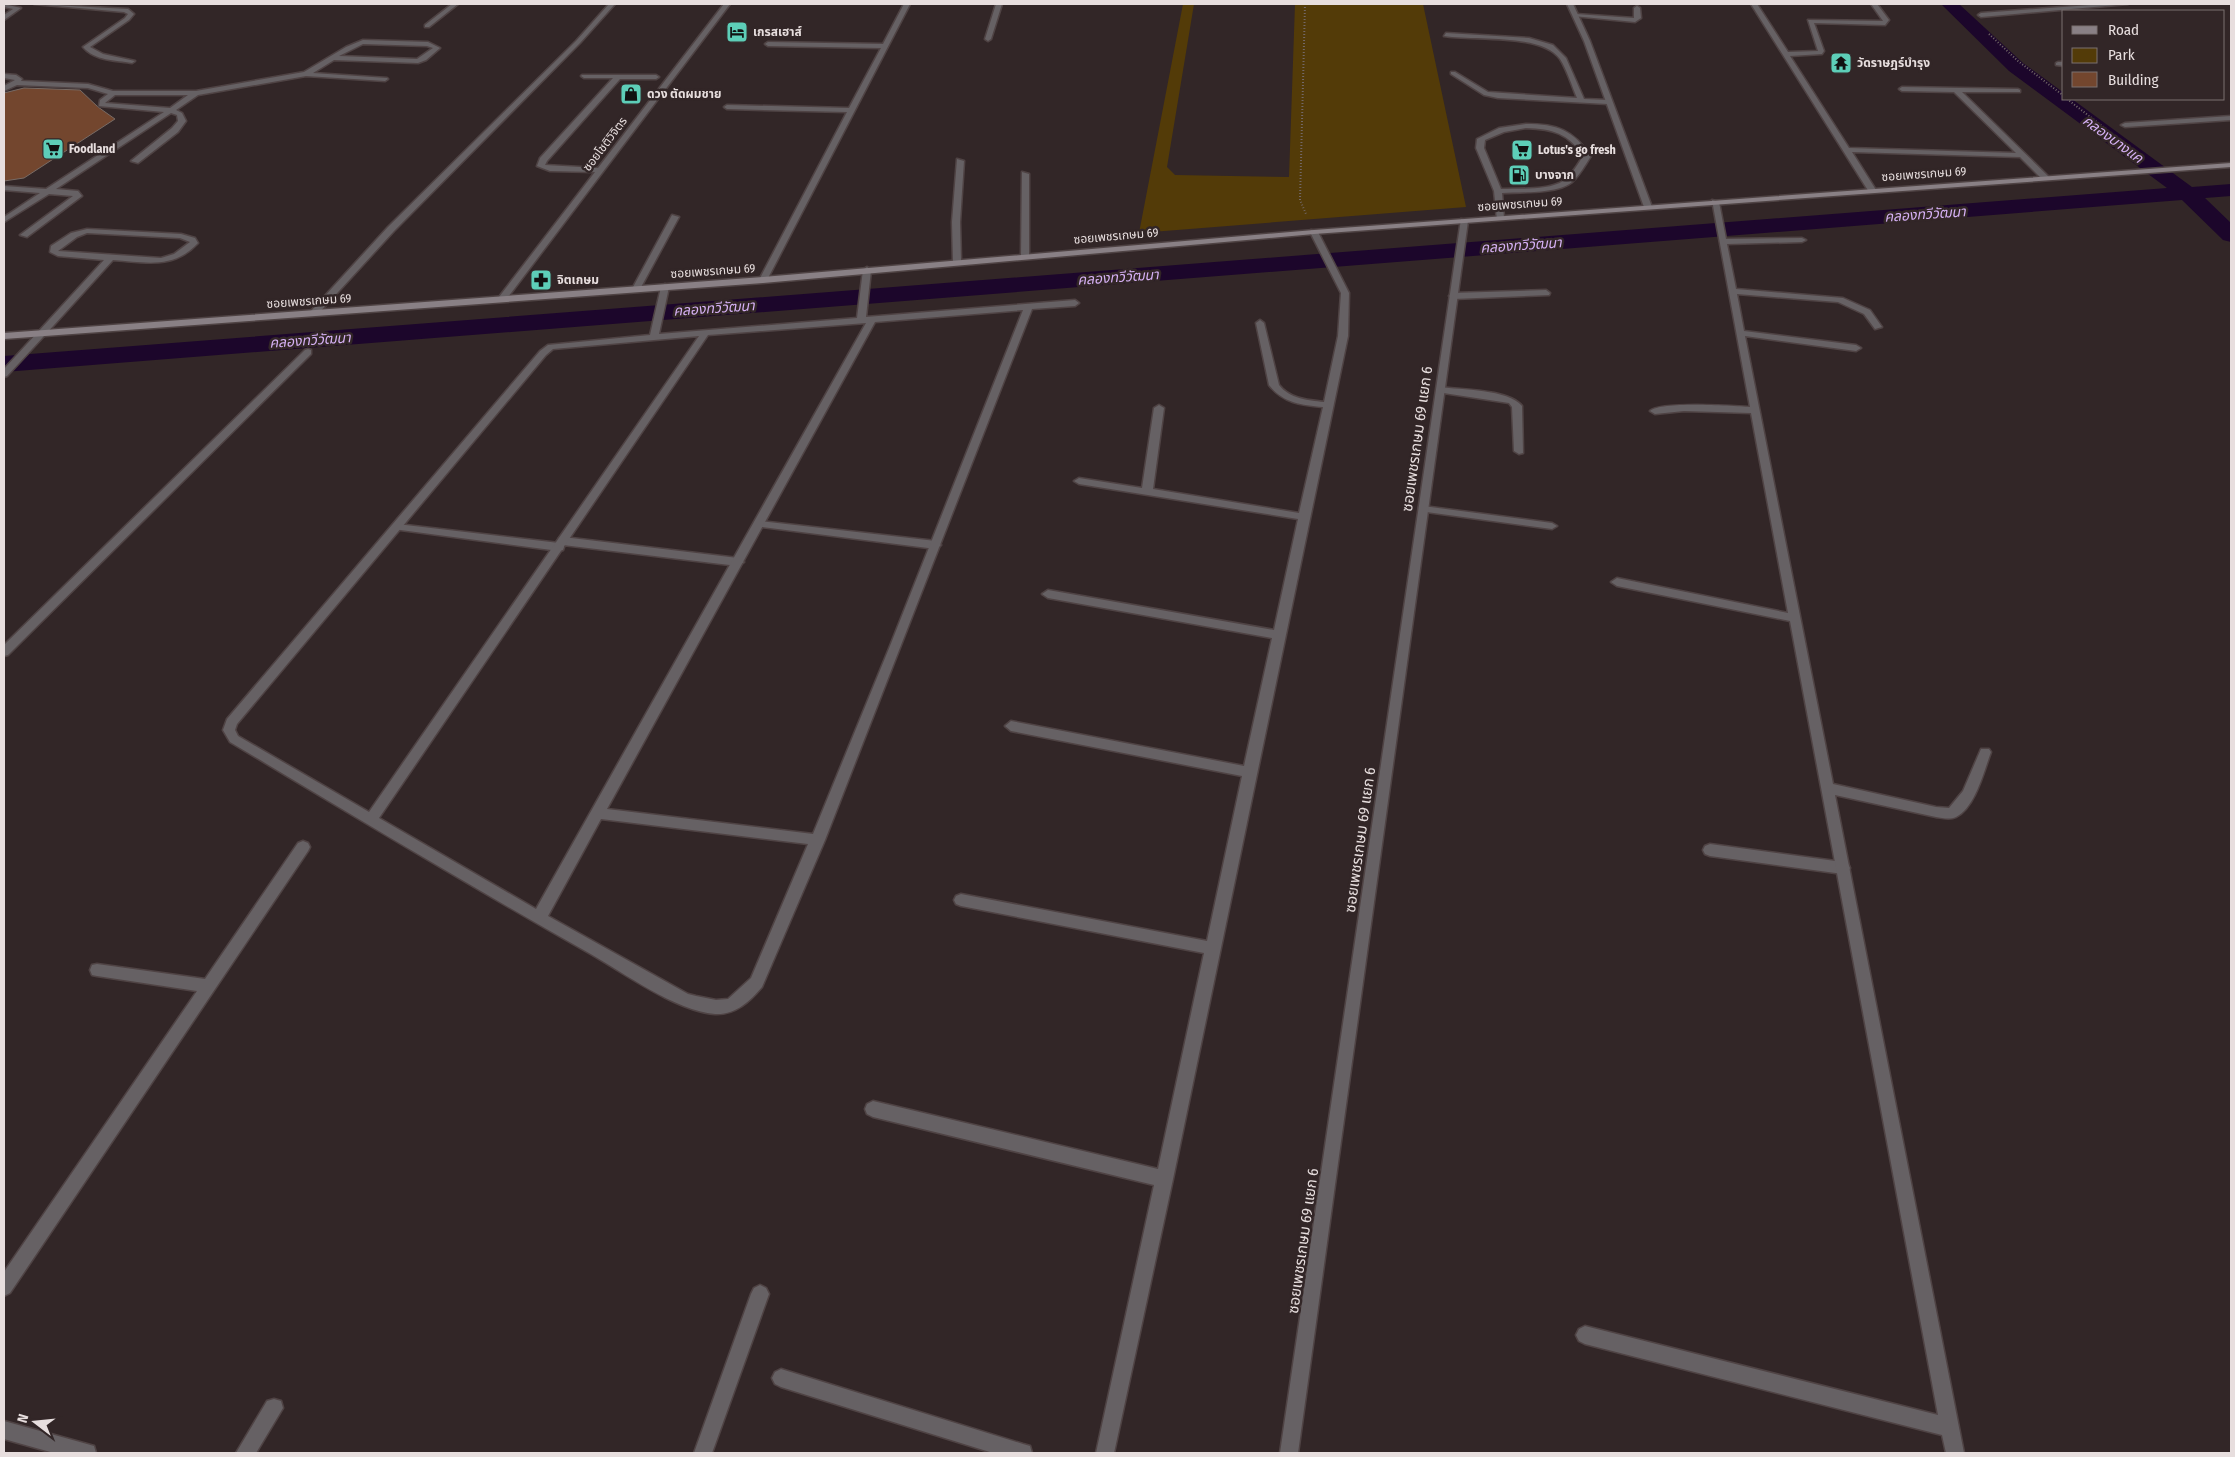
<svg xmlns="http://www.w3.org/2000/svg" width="2235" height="1457" font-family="'Fira Sans Condensed','Noto Sans Thai',sans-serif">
<rect width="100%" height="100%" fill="#322627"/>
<path fill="#533b08" d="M1183 4H1194L1167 167 1175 175 1289 177 1295 4H1423L1466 207 1139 233Z"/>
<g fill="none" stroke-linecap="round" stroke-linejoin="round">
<path fill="#1c062b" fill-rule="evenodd" d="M1941 4H1959L2023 63 2064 93V99H2072L2192 187 2231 184V196L2205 198 2231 223V242L2223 240 2182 200 4 372V356L2167 188 2009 71Z"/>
</g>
<path fill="#73462e" stroke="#786b65" d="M24 88 80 90 98 107 115 119 24 178 4 181V93Z"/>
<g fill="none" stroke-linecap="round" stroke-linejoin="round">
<g stroke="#4f4344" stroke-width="3">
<path id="service" d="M4 4 21 8 4 20V15L13 9 4 7Z
M34 4 128 9 134 14 129 20 90 47 103 54 135 61 132 63C115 60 95 61 83 47L125 18 128 14 124 12Z
M609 4H615L580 43 394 231 317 315H311V311L388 227 576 41Z
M1751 4H1757L1788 52 1818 51 1808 20 1883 21 1871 4H1877L1889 20 1885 25 1814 23 1824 51 1822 54 1790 56 1849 148 2016 153 1954 92 1902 91 1899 89 1902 87 2018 89 2020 90V92H1962L2050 178 2043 180 2020 157 1852 152 1876 190 1869 192Z
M1637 6 1640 8 1641 18 1635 22 1573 16 1576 14 1634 18V8Z
M1446 33 1529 38 1553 45 1566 58 1584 99 1608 100 1611 102 1608 104 1498 98 1484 95 1451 74V72H1455L1488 92 1577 98C1572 86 1567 70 1560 59 1542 33 1474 41 1444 36Z
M363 40 428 42 440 48 426 60 418 63 334 60 313 73 387 78 388 79 385 81 306 76 198 95 176 110 182 113 186 121 178 132 138 163 131 161 172 128 178 121 177 115 171 113 56 189 78 191 82 196 27 237 20 235 73 196 49 194 4 222V217L40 193 4 190V186L46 189 164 112 99 106 100 100 108 94 88 88 17 85 4 91V86L15 80 4 78V74L16 75 22 79 21 81 88 84 113 91H196L304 72 346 47ZM363 44 427 46 433 48 417 59 339 56ZM115 95H188L170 108 105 103Z
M1526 124C1557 124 1573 130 1591 156 1585 165 1580 175 1572 182 1558 194 1520 192 1502 193L1504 218 1497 220 1494 191 1476 148 1477 139 1499 128ZM1526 128C1553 129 1568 133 1583 156 1578 164 1572 175 1563 181 1547 191 1519 188 1501 189L1484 148 1485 140 1504 132Z
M957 159 964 161 960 222 961 261 957 264 953 261 952 222Z
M1022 172 1029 174V256L1025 258 1021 256Z
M672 215 679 217 640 289 633 291 632 289Z
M87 229 181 234 195 238 198 243C173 270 145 262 113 260L44 336H38V332L104 260 58 256 50 252 51 246 71 233ZM87 233 180 238 190 242 174 254 161 258 58 251 77 237Z
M1546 290 1550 293 1549 295 1453 299 1449 296 1453 293Z
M1440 387C1461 390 1508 389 1522 406L1523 453 1519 454 1514 451 1512 407 1509 403 1437 392V388Z
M1423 506 1552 523 1557 526 1552 529 1419 511V507Z
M759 521 936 541 941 545 936 549 755 526 754 524Z
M397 524 559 543 558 541 559 538 563 537 738 558 744 562 738 566 563 545 564 547 563 550 559 551 393 529 392 527 393 525Z
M1710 844 1843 862 1848 864 1850 868 1848 872 1843 874 1710 856 1705 854 1703 850 1705 846Z"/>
</g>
<g stroke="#4f4344" stroke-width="3">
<path id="minor" d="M452 4H458L429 27H425V25Z
M724 4H730L505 301H499V297L595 172 550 171 537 166 540 158 613 78H584L581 76 582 75H656L659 77 656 79H620L547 161 545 165 598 168Z
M904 4H910L767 280 760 282 759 280 847 112 727 109 724 107 727 105 849 108 881 48 768 46 765 44 768 42 883 44Z
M996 4H1002L991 39 988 41 985 39Z
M1567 4H1573L1590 41 1652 207 1651 209 1644 207 1584 41Z
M2104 4H2128L1981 17 1978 15 1981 13Z
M2058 62H2064V66L2056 65V63Z
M2231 116V120L2125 127 2121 125 2125 123Z
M1712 200 1719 202 1726 239 1802 238 1806 240 1802 242 1727 244 1736 289 1843 298 1870 310 1882 327 1875 329 1864 314 1838 302 1737 294 1744 331 1856 345 1861 348 1856 351 1745 336 1833 784 1936 807 1949 808 1963 791 1981 749H1989L1991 752C1984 771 1975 808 1956 817 1950 820 1942 818 1936 817L1835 795 1964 1453H1946L1942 1435 1585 1344 1579 1341 1576 1335 1579 1329 1585 1326 1938 1415 1790 621 1617 586 1611 582 1617 578 1788 613 1751 413 1684 411 1655 414 1650 411C1662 401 1731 406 1750 407Z
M1461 219 1468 221 1298 1453H1280Z
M1311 230 1318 232 1349 293 1348 336 1173 1179 1114 1453H1096L1154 1185 873 1117 867 1114 865 1109 867 1104 873 1101 1158 1169 1204 953 961 906 956 904 954 900 956 896 961 894 1207 941 1242 776 1011 731 1005 726 1011 721 1244 766 1272 638 1048 598 1042 594 1048 590 1274 630 1298 519 1079 484 1074 481 1079 478 1142 488 1154 408 1159 405 1164 408 1153 489 1299 513 1323 407C1301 405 1283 403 1269 385L1256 323 1260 320 1264 323 1279 385C1290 399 1307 400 1324 402L1338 336 1341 293 1310 232Z
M867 267 871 270 866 317 1075 300 1079 303 1075 306 1032 309 825 840 762 987C750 1001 736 1015 715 1014 676 1011 624 973 589 953 468 885 349 813 230 742L223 730 227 719 540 351 548 345 650 335 661 287 665 284 669 287 659 334 857 318 863 270ZM1023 310 890 646 813 834 607 809 875 322ZM866 323 536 909 379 818 708 335ZM699 336 369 812 238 736 235 730 237 724 546 355 553 349ZM601 819 808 844 751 978 728 999 716 1000 696 996 688 994 548 916Z
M41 331 45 334 44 336 7 376 4 377V369L38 332Z
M308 349 311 350V354L8 655 4 656V645L305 350Z
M303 841 308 843 310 847 308 851 10 1293 4 1296V1272L197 991 97 976 92 975 90 970 92 965 97 964 205 979 298 843Z
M760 1285 766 1288 769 1294 712 1453H694L751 1294 754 1288Z
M781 1369 1023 1444 1030 1446 1032 1453H993L781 1387 775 1384 772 1378 775 1372Z
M274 1399 281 1401 283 1408 256 1453H236L267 1401Z
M4 1421 87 1444 94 1446 96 1453H54L4 1439Z"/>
</g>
<g stroke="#4f4344" stroke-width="3">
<path id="secondary" d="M2231 163V167L1314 234 763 283 4 339V333L763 277 1314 230Z"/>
</g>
<path stroke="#736868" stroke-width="2" stroke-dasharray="1 2" stroke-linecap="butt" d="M1305 4 1300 200 1306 214
M1989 34 2018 61 2064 96
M2067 99 2106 129"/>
<use href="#service" fill="#666164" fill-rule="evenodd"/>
<use href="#minor" fill="#666164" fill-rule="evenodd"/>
<use href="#secondary" fill="#898085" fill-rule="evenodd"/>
</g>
<defs>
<g id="hotel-square" transform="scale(1.125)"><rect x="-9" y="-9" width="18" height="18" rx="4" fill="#5dceb8" stroke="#322627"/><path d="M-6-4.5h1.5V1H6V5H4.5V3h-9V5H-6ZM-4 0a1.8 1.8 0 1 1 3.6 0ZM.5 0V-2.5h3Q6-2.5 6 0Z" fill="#111"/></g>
<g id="temple-square" transform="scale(1.125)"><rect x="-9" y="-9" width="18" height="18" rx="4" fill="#5dceb8" stroke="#322627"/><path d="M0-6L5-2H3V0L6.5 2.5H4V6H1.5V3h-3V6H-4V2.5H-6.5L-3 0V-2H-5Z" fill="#111"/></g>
<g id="shop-square" transform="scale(1.125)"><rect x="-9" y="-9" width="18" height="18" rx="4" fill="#5dceb8" stroke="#322627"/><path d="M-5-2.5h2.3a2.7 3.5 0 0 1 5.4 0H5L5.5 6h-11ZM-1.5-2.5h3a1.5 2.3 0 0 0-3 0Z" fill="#111"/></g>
<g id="supermarket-square" transform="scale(1.125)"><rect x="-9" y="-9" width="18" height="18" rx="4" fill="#5dceb8" stroke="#322627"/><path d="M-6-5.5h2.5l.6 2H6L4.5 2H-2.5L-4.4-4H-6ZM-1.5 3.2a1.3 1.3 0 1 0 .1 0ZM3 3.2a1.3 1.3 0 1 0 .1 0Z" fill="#111"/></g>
<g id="fuel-square" transform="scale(1.125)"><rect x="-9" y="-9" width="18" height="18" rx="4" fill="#5dceb8" stroke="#322627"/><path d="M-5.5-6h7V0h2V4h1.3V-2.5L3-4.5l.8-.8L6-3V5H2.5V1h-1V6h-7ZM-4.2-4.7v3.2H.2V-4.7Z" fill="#111"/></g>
<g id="pharmacy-square" transform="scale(1.125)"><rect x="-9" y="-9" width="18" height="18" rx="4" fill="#5dceb8" stroke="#322627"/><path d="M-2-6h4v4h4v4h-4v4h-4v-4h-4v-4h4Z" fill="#111"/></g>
</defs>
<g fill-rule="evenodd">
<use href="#hotel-square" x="737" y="32"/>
<use href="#temple-square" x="1841" y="63"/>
<use href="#shop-square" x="631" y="94"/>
<use href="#supermarket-square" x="53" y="149"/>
<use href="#supermarket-square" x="1522" y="150"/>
<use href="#fuel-square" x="1519" y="175"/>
<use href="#pharmacy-square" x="541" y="280"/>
</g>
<g text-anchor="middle" stroke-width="5" stroke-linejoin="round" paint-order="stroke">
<g font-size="12" font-weight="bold" fill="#e7dede" stroke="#322627" text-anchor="start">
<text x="753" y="36">เกรสเฮาส์</text>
<text x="1857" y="67">วัดราษฎร์บำรุง</text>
<text x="647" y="98">ดวง ตัดผมชาย</text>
<text x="69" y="153">Foodland</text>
<text x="1538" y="154">Lotus's go fresh</text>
<text x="1535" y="179">บางจาก</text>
<text x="557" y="284">จิตเกษม</text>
</g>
<g font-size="12" fill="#e7dede" stroke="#322627">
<text transform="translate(605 144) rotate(-53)" y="4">ซอยโชติวิจิตร</text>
<text transform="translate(1924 174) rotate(-4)" y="4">ซอยเพชรเกษม 69</text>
<text transform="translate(1520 204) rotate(-4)" y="4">ซอยเพชรเกษม 69</text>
<text transform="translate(1116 236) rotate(-5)" y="4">ซอยเพชรเกษม 69</text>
<text transform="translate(713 271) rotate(-4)" y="4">ซอยเพชรเกษม 69</text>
<text transform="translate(309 301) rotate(-4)" y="4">ซอยเพชรเกษม 69</text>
</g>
<g font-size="14" font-style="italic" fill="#d6b1f5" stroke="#322627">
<text transform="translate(2113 139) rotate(36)" y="5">คลองบางแค</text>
<text transform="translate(1925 214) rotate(-4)" y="5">คลองทวีวัฒนา</text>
<text transform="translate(1521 245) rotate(-4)" y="5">คลองทวีวัฒนา</text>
<text transform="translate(1118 277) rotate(-4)" y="5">คลองทวีวัฒนา</text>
<text transform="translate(714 308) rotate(-4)" y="5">คลองทวีวัฒนา</text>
<text transform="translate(310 340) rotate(-4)" y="5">คลองทวีวัฒนา</text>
</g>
<g font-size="15" fill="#e7dede" stroke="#322627">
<text transform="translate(1417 439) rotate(-82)" y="5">ซอยเพชรเกษม 69 แยก 6</text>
<text transform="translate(1360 840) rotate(-82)" y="5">ซอยเพชรเกษม 69 แยก 6</text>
<text transform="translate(1303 1241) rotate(-82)" y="5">ซอยเพชรเกษม 69 แยก 6</text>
</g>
</g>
<rect width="2235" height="1457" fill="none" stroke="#e7dede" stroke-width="10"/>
<rect x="2062" y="10" width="162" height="90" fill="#322627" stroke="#7a7070"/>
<rect x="2072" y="26" width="25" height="8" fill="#898085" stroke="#7a7070"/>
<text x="2108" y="35" font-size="15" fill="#e7dede">Road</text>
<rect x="2072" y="48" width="25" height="15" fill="#533b08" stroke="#7a7070"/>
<text x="2108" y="60" font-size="15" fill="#e7dede">Park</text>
<rect x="2072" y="72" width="25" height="15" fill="#73462e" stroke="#7a7070"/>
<text x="2108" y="85" font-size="15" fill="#e7dede">Building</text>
<g transform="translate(35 1422) rotate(286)" stroke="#322627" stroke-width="4" paint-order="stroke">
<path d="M0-4L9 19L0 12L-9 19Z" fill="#e7dede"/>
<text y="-8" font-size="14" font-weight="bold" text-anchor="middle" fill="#e7dede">N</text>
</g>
</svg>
